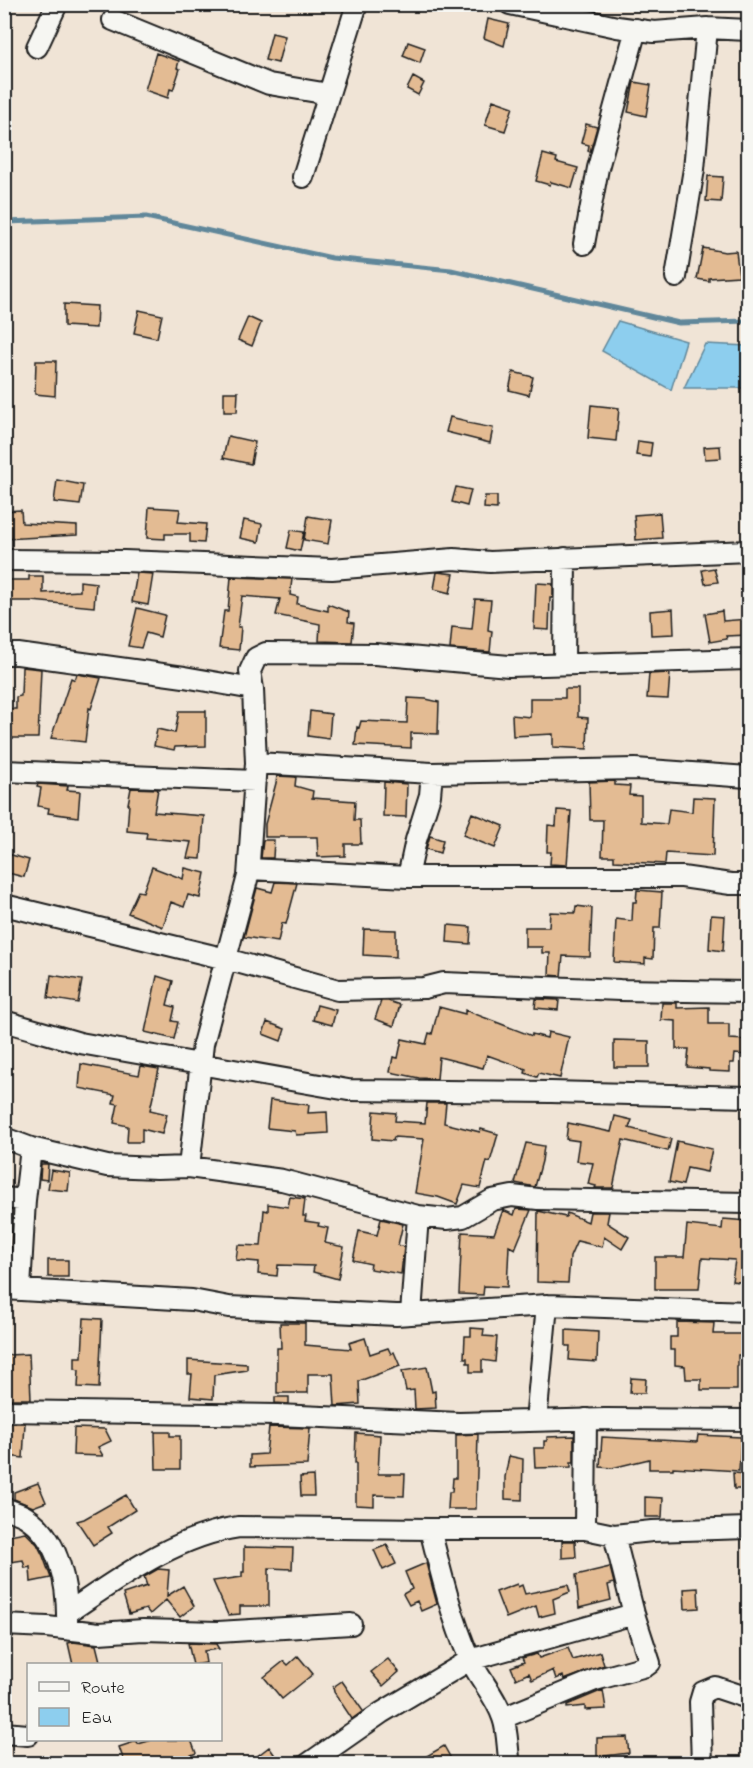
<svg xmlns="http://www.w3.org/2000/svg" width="753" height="1768" font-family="'Indie Flower',sans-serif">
<rect width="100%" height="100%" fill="#f0e4d6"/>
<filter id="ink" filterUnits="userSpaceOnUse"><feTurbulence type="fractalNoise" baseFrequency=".0167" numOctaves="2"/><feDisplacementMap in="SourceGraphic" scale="12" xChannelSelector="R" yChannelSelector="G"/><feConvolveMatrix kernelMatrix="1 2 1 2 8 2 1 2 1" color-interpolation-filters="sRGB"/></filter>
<g filter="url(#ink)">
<path fill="#8dceee" stroke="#60879a" stroke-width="1.5" d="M618 321 686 341 671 390 602 351Z
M705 344 748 346V388H684Z"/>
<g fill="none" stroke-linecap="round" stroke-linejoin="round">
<path stroke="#60879a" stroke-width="5" d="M4 224 6 222 146 217 332 258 451 270 679 323 748 321"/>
</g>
<path fill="#e3bb93" stroke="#1c1c1c" stroke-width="1.5" d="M488 19 509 24 504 46 484 38Z
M272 33 285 36 278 63 265 60Z
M408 42 425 48 420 63 403 56Z
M156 53 179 61 177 68 180 69 173 90 170 89 168 98 145 90Z
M413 77 424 83 418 95 407 89Z
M634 82 651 85 646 116 628 112Z
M493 100 513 107 505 131 485 125Z
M586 124 597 127 590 152 588 151 589 145 581 143Z
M543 154 557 158 556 162 578 168 572 188 551 182 550 185 536 181Z
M708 176 723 177 721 202 706 201Z
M703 248 725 252 736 251 739 276 709 278V281L697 279Z
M64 304 97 306 96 328 64 326Z
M139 310 162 315 157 338 134 333Z
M248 317 261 323 252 346 238 340Z
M36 361H56L55 396 35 394Z
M513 372 533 377 529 395 509 390Z
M224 392H238L237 412H224Z
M591 405 619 408 616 441 588 438Z
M450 417 467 421V423L493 428 490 443 446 432Z
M228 436 255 442 251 464 223 458Z
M638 441 652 443 650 457 636 455Z
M720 446 721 458 705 459 704 447Z
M57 480 83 485 80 505 54 502Z
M456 487 471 490 467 506 452 502Z
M485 496H497V509L484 508Z
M149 507 180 509 178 522 206 524 204 543 190 542V534H165V539L147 538Z
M21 510 22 523 77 526V535L4 539V511Z
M660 513 662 538 636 540 634 515Z
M308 516 332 520 328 544 304 540Z
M244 520 262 524 259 542 240 538Z
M291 530 304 532 300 551 287 548Z
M714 568 718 582 705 584 702 570Z
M437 572 454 574 450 593 434 589Z
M137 573 153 574 148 605 132 602Z
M29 576H43V593L80 591V581L96 583 94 607 32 601H4V580H29Z
M231 577 292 579 290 595 298 597 297 604 328 611V604L349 612 348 622 354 623 352 642 319 641 320 624 276 615 280 599 242 596 238 627H241L239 650 219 648 224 611H228Z
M536 583 553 584V598H550L549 630 534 629Z
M475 599 491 600 488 630 492 631 490 652 450 649 452 627 472 629Z
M137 608 165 615 160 637 146 633 141 648 128 646Z
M673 609 674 634 651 635 650 611Z
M722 611 723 621 748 619V635L726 636 727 639 710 642 705 614Z
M22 667 41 669 38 738H4V709H16V697L21 696Z
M670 673 668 699 647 698 649 674Z
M77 674 101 678 91 709 89 708 85 742 51 738 71 678 75 680Z
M565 689H578V717L588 718 587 749 553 747V734L513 736 512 715 530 717V698H565Z
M408 698 426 699 439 702 438 734 411 733V748L355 745 357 727 359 728 361 721 407 723Z
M179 711H206V746L175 747 174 750 154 746 157 729 175 733Z
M310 711 331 714 329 739 308 736Z
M277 776 296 777 295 786 313 791 312 798 355 801 354 820H360L361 844H345V856L318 857 317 837H265V824L276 783Z
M615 781V785L630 786 629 795 641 796V822L667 824 669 809 692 812 693 797 715 798 713 856 666 853 665 864 614 861V856H602L603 820H590L589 782Z
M384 782 407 784 406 817 383 816Z
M38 784 68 786 67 790 80 791 78 817 48 813 49 808 38 806 41 788 37 787Z
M131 788 158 789 154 812 204 816 201 859 187 858 191 842 146 838 147 833 127 831 129 804H128Z
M557 810 571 811 567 865 550 864 551 852H547L548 825 556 826Z
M472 813 504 826 495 848 463 835Z
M430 836 443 840 440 853 426 849Z
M263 840H274L273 858H261Z
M8 854 29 860 24 877 4 872Z
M152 867 183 879 185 868 205 873 200 898 188 895 184 907 171 902 163 927 128 913 138 891 143 892Z
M275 882 297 883 286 924 282 923 278 942 244 937 257 888 272 892Z
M637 890 662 892 660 928H654L653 959 645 958V964L614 962 616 919 632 921 633 902H636Z
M576 906 592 908 590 957 563 956 561 976 549 975 550 953H542V947H525V927H549L550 912 575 913Z
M711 915 725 916 723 951 709 949Z
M448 925 471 927 470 944 447 942Z
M364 929 396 930V957L363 955Z
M51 975 82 980 78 1003 48 998Z
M157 976 173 981 167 1005 175 1007 172 1021 178 1022 174 1039 145 1032Z
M536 999 559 1000 558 1010 535 1008Z
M381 1001H388L400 1005 394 1026 375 1019Z
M662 1003H677V1008L709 1007V1024H729V1039L748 1040V1055L735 1054 734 1063H730V1072L709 1071V1069L687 1067 689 1049H676V1021L661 1020Z
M317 1005 336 1010 332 1025 313 1020Z
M439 1007 465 1014V1010L532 1036V1034L547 1038 548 1032 569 1037 560 1078 539 1073 537 1077 525 1073 526 1069 487 1055 483 1068 439 1057 437 1079 419 1078 390 1072 393 1057 398 1058 402 1039 426 1044 429 1033 432 1034Z
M267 1022 285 1029 281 1041 263 1034Z
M614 1040 649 1041V1067H614Z
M81 1064 139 1075 141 1066 159 1069 150 1110 167 1114 162 1134 142 1129V1142H127L128 1126 114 1123 118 1104 113 1103 115 1095 79 1088Z
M270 1100 309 1105 308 1113 327 1112 328 1133 296 1135 295 1131 267 1128Z
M427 1103H446L444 1123 480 1132 481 1129 498 1134 490 1162 487 1161 480 1188 464 1185 457 1204 438 1197 415 1193 424 1139 394 1137 393 1141 372 1139 374 1111 396 1113 395 1121 425 1123Z
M615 1116 632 1120 629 1128 671 1139 668 1151 623 1140 613 1188H595L596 1186 588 1184 593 1163 576 1161 579 1141 566 1139 568 1123 611 1132Z
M677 1141 712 1149 707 1172 687 1168 683 1185 669 1182Z
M526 1143 544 1146 542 1161 535 1187 515 1183Z
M41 1164H48L47 1180 40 1179Z
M51 1170 70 1173 68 1191 48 1189Z
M290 1197 305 1199 303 1216H306L305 1221 319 1223 318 1226 328 1228 325 1243 344 1247 338 1279 313 1272 314 1266 278 1265 277 1276 258 1274 259 1262 236 1260 238 1245 261 1246 264 1210 268 1211V1204L288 1207Z
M516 1209 531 1210 515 1249 509 1246 507 1287 484 1286 483 1295 459 1294 462 1232 494 1234 503 1210 514 1215Z
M538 1211 566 1217 567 1213 588 1222 590 1212H609L607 1223 629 1237 622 1249 604 1237 602 1247 577 1241 570 1257 568 1283 537 1282Z
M381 1219 403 1224 398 1245 404 1247 401 1274 370 1269 371 1264 353 1260 359 1231 377 1235Z
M723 1219 748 1221V1269L747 1283 732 1281 735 1260 702 1258 699 1289H655V1257H684L687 1225 722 1229Z
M48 1260H68V1277H48Z
M84 1318 102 1319 99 1388 78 1387 79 1370 75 1369V1357H82Z
M677 1322 714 1323 713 1334H743L744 1355H738V1366H737V1390H701V1379H686L685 1366 675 1365V1350H670V1337H677Z
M280 1323H305V1345L351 1349 349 1343 365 1338 370 1354 388 1348 391 1354 394 1352 400 1366 359 1381 360 1404 335 1406 333 1374H308V1393H277V1348H281Z
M471 1328 484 1329 483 1336 497 1337 495 1362 482 1360V1372H470V1363H467V1358H464L465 1336H471Z
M566 1330 598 1332 597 1362 569 1360 570 1346H566Z
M29 1354 31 1399H7V1390H9L8 1355Z
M188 1360 247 1364V1370L214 1375 213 1399 190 1397 192 1374H188Z
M427 1367 432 1392 435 1391 436 1408 415 1409 414 1390 406 1391 402 1371Z
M631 1378 646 1379 645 1393H630Z
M275 1397H289V1404L275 1403Z
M6 1423H25L23 1458 8 1456V1451L4 1450Z
M269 1427 310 1428 307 1465 250 1467V1455L266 1454Z
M74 1428 105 1429 111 1441 98 1447 103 1456 73 1455Z
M155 1432H170V1436H180V1469H156Z
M356 1433 380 1435 378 1474H405L404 1496 374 1495V1506L356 1505V1463H355Z
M478 1434 476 1509H448L449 1492H452L453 1478H456V1435Z
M698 1435 741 1437 739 1471 673 1467V1469H649V1459L612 1468 600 1467 602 1437 697 1442Z
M574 1436V1462H571V1467L535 1468 534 1448H544V1441H547V1437Z
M509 1456 523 1459 522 1500 505 1499V1477Z
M733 1473 748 1474V1489H734Z
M313 1476 314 1496H301L300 1477Z
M38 1483 46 1502 33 1507 14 1499V1492Z
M126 1495 135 1510 108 1527 112 1533 93 1545 77 1521 84 1519Z
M645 1497 663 1498 662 1517H645Z
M25 1532 37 1544 43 1556 51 1578 31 1582 30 1567 25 1568 23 1560 4 1563V1536Z
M562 1541H575L576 1557 562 1558Z
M387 1545 396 1564 383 1570 374 1550Z
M244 1547 293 1548 292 1569 269 1568V1606H240V1614L228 1615 213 1581 242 1577V1572H244Z
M426 1563 437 1604 421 1611 417 1601 409 1605 403 1594 412 1589 405 1572Z
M610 1567 614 1583 608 1585 611 1600 579 1608 576 1575Z
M158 1569 169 1570 167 1596 183 1586 194 1606 180 1617 166 1600 150 1614 146 1609 129 1614 123 1594 147 1586 144 1577Z
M517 1584 518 1587 522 1585 525 1594 568 1585 570 1592 553 1599 555 1613 539 1617 536 1606 506 1618 496 1592Z
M698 1588 699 1608 685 1609 684 1589Z
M73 1642 96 1645 101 1665H73L68 1643Z
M188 1643 216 1644 219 1649 204 1651 206 1663 193 1665Z
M568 1648 573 1660 600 1652 604 1665 564 1680 563 1676 556 1679 553 1670 532 1680 529 1673 516 1679 511 1667 524 1662 522 1658 537 1654 539 1658Z
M298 1656 313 1674 282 1699 264 1677 284 1661 288 1665Z
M388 1659 399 1672 383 1686 371 1672Z
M342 1681 363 1711 352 1719 334 1692 333 1687Z
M603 1690 606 1709 585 1710V1706L567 1708V1705Z
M627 1737 629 1753 597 1757V1738Z
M152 1740H191L196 1753 171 1764H125L119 1747 137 1741 138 1744Z
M444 1746 454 1764H413Z
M269 1747 281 1764H247Z"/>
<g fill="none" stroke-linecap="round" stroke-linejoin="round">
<g stroke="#1c1c1c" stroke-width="24">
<path id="minor" d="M510 4 617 27 654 32 707 28 748 30
M113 20 269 84 329 94
M37 47 57 4
M303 177 357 4
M584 244 598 168 636 29
M676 277 694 169 707 28
M4 560 124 561 332 569 454 559 490 562 748 551
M4 654H18L184 677 253 689
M564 664 565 558
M256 763 432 773 635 769 748 777
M4 771 255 781
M249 869 408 877H682L731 884H748
M408 877 416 840 430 795 432 773
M4 905 226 959 338 990 424 988 444 983 620 990 748 992
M4 1021 80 1043 348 1090 551 1092 748 1097
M4 1138 31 1148 107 1166 157 1168 189 1167 282 1180 418 1216 447 1219 463 1217 492 1200 512 1196 538 1199 748 1203
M189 1167 203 1044 248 876 256 763 253 689 250 671 256 658 266 653 375 654 509 666 748 659
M4 1198 25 1200
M4 1289 192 1300 229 1307 396 1315 547 1305 748 1312
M20 1289 25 1200 31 1148
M411 1314 418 1216
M4 1411 277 1415 459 1423 605 1419 748 1420
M536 1421 547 1305
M4 1508C11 1511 20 1513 26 1517 60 1539 68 1586 67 1623
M430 1529C441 1573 451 1616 469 1657 478 1678 496 1696 503 1718 508 1732 507 1749 510 1764
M585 1529 586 1419
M67 1613C118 1579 177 1535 239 1527L430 1529H585L614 1535 652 1531 748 1528
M4 1625 47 1627 99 1633 143 1630 218 1632 351 1624
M503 1718 595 1680 646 1666 650 1663 634 1614 614 1535
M4 1733 28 1735
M308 1764 381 1713 470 1660 634 1614
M702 1764 700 1702 703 1692 715 1687 748 1698"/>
</g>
<use href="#minor" stroke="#f6f6f2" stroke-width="20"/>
</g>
</g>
<rect width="753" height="1768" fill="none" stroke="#f6f6f2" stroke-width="24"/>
<rect x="12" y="12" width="729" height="1744" fill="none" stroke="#1c1c1c" stroke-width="2" filter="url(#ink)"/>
<rect x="27" y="1663" width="195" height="78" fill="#f6f6f2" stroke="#9f9f9c" stroke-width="1.5"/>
<rect x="39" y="1682" width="30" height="9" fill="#f6f6f2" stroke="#9f9f9c" stroke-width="1.5"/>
<text x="81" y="1693" font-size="18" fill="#1c1c1c">Route</text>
<rect x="39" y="1708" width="30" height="18" fill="#8dceee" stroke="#9f9f9c" stroke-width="1.5"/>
<text x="81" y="1723" font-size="18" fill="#1c1c1c">Eau</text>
</svg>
